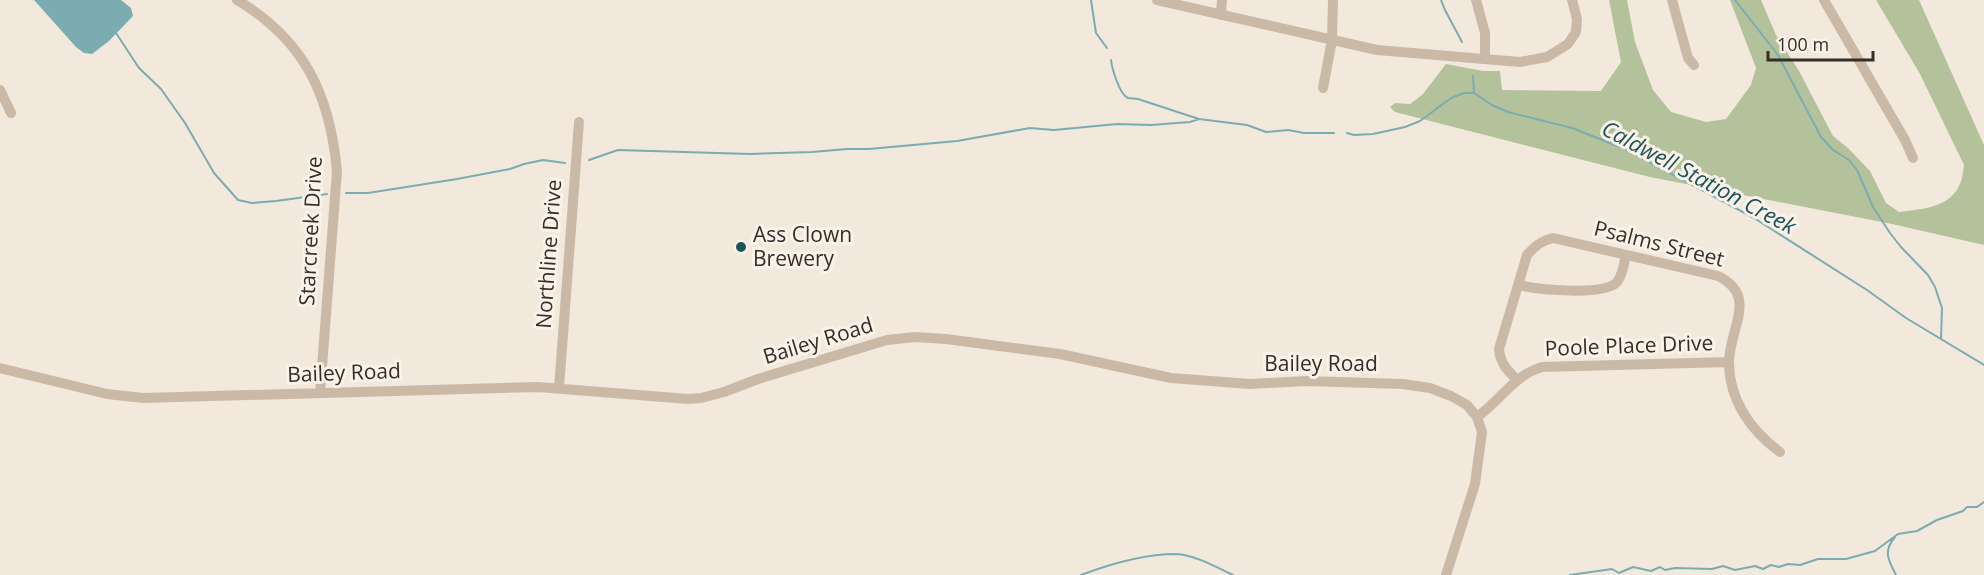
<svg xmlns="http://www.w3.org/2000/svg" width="1984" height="575" font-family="'Open Sans',sans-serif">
<rect width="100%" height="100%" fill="#f2e9dc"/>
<path fill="#b4c29c" d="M1609 0H1627L1635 42 1653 90 1671 112 1706 122 1726 119 1751 85 1756 68 1730 0H1761L1776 35 1799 71 1833 136 1848 148 1870 171 1886 203 1899 212C1919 209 1946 209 1958 188 1962 182 1963 172 1964 165L1920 74 1876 0H1919L1984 145V245L1892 224 1650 177 1395 112 1390 107 1395 103 1410 104 1423 94 1446 64 1483 71H1500L1502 90 1601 91 1621 62Z"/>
<path fill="#7bacb0" d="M34 0H121L131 8 133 16 109 41 92 54 84 53 76 47Z"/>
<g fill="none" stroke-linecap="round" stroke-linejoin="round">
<path stroke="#7bacb0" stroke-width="2" d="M1091 0 1096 33 1107 48
M1441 0 1445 10 1462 42
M1735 0 1778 55 1821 137 1833 150 1849 160 1857 170 1873 207 1890 233 1901 247 1928 275 1935 287 1942 308 1941 339
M116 33 139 68 161 89 185 123 214 173 238 200 252 203 276 201 327 194
M1111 60C1112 68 1119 94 1128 98 1128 98 1138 99 1138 99L1199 119 1247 125 1266 132 1288 130 1304 133H1334
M1473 76 1474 93
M1347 133 1354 135 1373 134 1405 127 1420 121 1451 98 1464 93H1474L1492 105 1508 112 1572 128 1625 149 1754 218 1867 290 1906 318 1984 365
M589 160 618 150 750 154 812 152 847 149H869L957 141 1030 128 1054 130 1117 124 1151 125 1190 122 1199 119
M346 193H368L457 179 510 169 524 164 543 160 565 163
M1895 537C1883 551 1888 560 1896 575
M1081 575C1110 564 1144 554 1176 554 1195 555 1216 567 1233 575
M1570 575 1612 569 1619 573 1633 567 1651 571 1660 567 1665 570 1675 568 1712 569 1723 566 1735 570 1755 566 1763 569 1771 565 1779 567 1788 564 1800 565 1818 559H1846L1875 551 1898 534 1917 531 1937 520 1963 511 1967 507H1977L1984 502"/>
<path stroke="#cbb9a8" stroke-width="10" d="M237 0C305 40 330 96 337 171L320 393
M1157 0 1377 50 1520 62 1547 57 1568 44 1576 32 1577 19 1572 0
M1476 0 1485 33V58
M1672 0 1688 58 1694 65
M1824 0 1905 140 1913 158
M1221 15 1222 0
M1323 88 1332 40 1333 0
M0 90 11 113
M1519 285C1537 290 1605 296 1617 282 1623 275 1624 263 1626 255
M0 368 107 394 143 398 538 387 688 399 701 398 724 392 758 379 887 340 915 337 946 339 1060 354 1171 378 1250 384 1306 381 1403 384 1430 388 1451 396 1467 405 1477 417 1482 432 1475 484 1446 575
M1517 380C1507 370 1500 363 1499 349L1527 255C1535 246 1541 241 1553 238L1718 276C1759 296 1729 329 1729 362 1729 400 1751 431 1780 452
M559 388 579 122
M1477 417C1500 401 1514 375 1542 367L1729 362"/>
</g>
<circle fill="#1d5459" stroke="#faf2e9" stroke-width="2" cx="741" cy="247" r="6"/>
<g text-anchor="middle" stroke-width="6" stroke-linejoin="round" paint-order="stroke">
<g font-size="21" fill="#372d28" stroke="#faf2e9">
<text transform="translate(311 231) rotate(-87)" y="7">Starcreek Drive</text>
<text transform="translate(1659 244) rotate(14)" y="7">Psalms Street</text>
<text transform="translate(549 254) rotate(-86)" y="7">Northline Drive</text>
<text transform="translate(818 341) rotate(-17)" y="7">Bailey Road</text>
<text transform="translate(1629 346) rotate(-2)" y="7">Poole Place Drive</text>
<text x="1321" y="371">Bailey Road</text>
<text transform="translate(344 373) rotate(-2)" y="7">Bailey Road</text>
</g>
<g font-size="21" fill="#372d28" stroke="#faf2e9" text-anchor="start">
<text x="753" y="242">Ass Clown<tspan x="753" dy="24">Brewery</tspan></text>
</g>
<g font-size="22" font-style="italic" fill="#1d5459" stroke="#faf2e9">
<text transform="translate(1699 177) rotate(28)" y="8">Caldwell Station Creek</text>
</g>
</g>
<path d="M1768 51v9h105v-9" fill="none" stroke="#372d28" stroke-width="3"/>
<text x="1777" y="51" font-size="18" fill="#372d28" stroke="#faf2e9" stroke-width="4.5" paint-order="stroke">100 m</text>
</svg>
